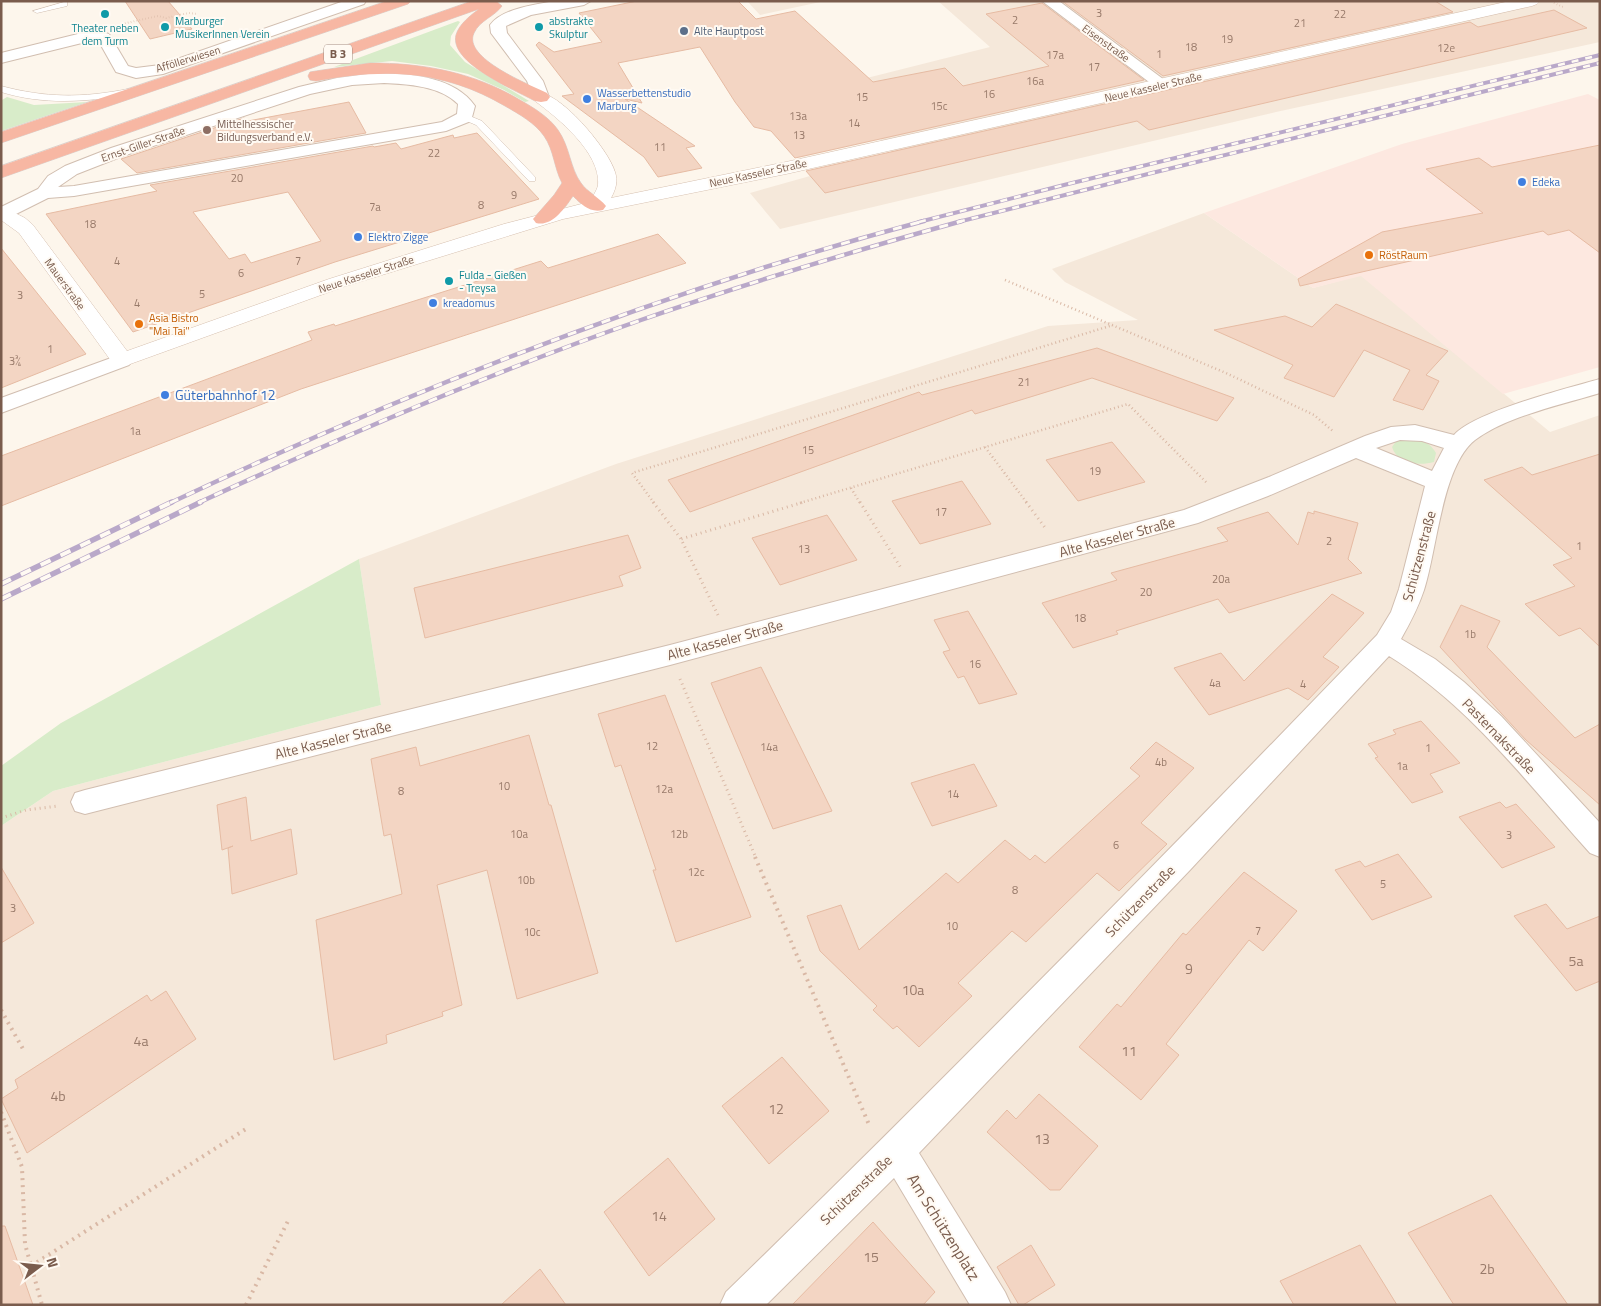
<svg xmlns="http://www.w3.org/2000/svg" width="1601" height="1306" font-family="'Titillium Web',sans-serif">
<rect width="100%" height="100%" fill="#fdf6ec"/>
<path fill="#f5e8da" d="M747 1H825L760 15Z
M938 1H1600V42L1276 112 780 229 750 193 892 153 835 86 990 47Z
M1204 213 1313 288 1361 275 1550 432 1600 415V1305H1V826L53 791 381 705 359 559 616 464 1048 326 1138 320 1065 282 1052 269Z"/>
<path fill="#fde8e0" d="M1588 94 1600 100V367L1503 394 1361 276 1313 288 1204 213 1402 144Z"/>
<path fill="#d8ecc9" d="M458 21 460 22 451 36 450 45 465 62 529 101 525 102 504 90 468 74 431 66 392 61 334 67Z
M7 97 34 105 87 102 1 131 2 100Z
M1402 439C1417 440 1428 439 1436 453L1434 462C1419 466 1397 464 1392 447L1397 440Z
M359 559 381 705 53 791 1 826V766L61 723Z"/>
<path fill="#f3d5c3" stroke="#e6bba3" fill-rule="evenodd" d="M125 1H168L192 29 150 39Z
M637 1H738L756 19 795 11 873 82 945 68 963 86 1049 66 986 14 1042 3 1144 80 795 158 771 131 754 127 735 102 700 47 618 63 642 103 625 99 695 146 686 148 702 168 658 177 644 157 562 96 574 94 536 45 539 42 554 52 602 42 579 13Z
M1062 1H1435L1453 12 1163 76Z
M1554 10 1587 28 1149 130 1137 121 825 193 806 171 1470 22 1478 27Z
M349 102 366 133 137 173 121 159 244 118 248 121Z
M477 133 539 199 335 262 133 332 46 214 157 191 150 185 373 146 374 147 396 143 401 149 453 135 454 138ZM288 192 321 241 251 263 245 254 229 259 193 212Z
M1600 145V253L1569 230 1548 235 1543 231 1300 286 1298 279 1382 232 1483 213 1426 169 1479 158 1492 167Z
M658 234 686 263 301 389 1 506V456L312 340 308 332 334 324 335 326 541 261 548 268Z
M1 248 86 354 1 388Z
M1336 304 1448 351 1426 375 1439 381 1423 410 1393 400 1410 370 1364 350 1334 397 1284 378 1293 365 1214 330 1285 316 1312 327Z
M1097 348 1234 398 1217 421 1092 378 975 414 972 410 690 512 668 480 919 392 922 395Z
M1112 442 1145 482 1078 501 1046 460Z
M1600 454V647L1580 628 1559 636 1525 604 1575 586 1553 565 1572 558 1484 480 1522 467 1532 475Z
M962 481 991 524 920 544 892 501Z
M1314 511 1358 523 1348 559 1362 573 1229 613 1218 599 1116 631 1118 634 1073 648 1042 603 1117 580 1111 573 1228 541 1217 528 1268 512 1298 545 1308 512 1314 514Z
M827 515 857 560 780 585 752 538Z
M628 535 641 568 619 576 623 586 425 638 414 588Z
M1332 594 1364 613 1323 657 1339 667 1308 700 1288 688 1209 715 1174 668 1221 653 1244 681Z
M1461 605 1500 621 1487 647 1575 738 1600 724V805L1526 740 1440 647Z
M968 611 1017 694 979 704 964 676 958 678 943 652 950 650 934 620Z
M761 667 832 811 773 829 711 683Z
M665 695 751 917 676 942 653 870H656L621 765 615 767 598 714Z
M1421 721 1460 763 1430 774 1443 792 1412 803 1375 758 1378 757 1368 744 1396 734 1393 730Z
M529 735 549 805H551L598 973 517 999 487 870 437 885 462 1005 442 1012 443 1016 386 1035 387 1043 334 1060 316 920 402 894 391 834 384 836 371 759 416 747 420 766Z
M1156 742 1194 768 1141 823 1167 844 1119 891 1097 873 1026 942 1012 931 958 983 972 996 919 1047 897 1026 893 1029 873 1010 877 1006 820 951 807 916 841 905 859 950 946 873 958 883 1005 840 1030 860 1035 855 1045 863 1140 776 1130 768Z
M974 764 997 806 932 826 911 783Z
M246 797 251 841 291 829 297 874 232 894 228 848 233 846 222 850 217 805Z
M1500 802 1506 808 1516 804 1555 847 1502 868 1459 817Z
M1398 854 1432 897 1372 920 1335 870 1360 861 1365 867Z
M1 867 34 923 1 943Z
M1244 872 1297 911 1263 951 1249 940 1166 1044 1179 1055 1141 1100 1079 1047 1117 1004 1121 1007 1183 933 1186 935Z
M1546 904 1567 929 1600 916V981L1576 991 1514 916Z
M166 991 196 1039 27 1153 1 1099 18 1088 15 1080 147 995 151 1001Z
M782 1057 829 1111 769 1164 722 1106Z
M1039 1094 1098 1146 1060 1190H1050L987 1132 1007 1110 1016 1119Z
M668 1158 715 1219 649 1276 604 1212Z
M1491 1195 1568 1305H1454L1408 1233Z
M873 1222 935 1292 923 1305H792Z
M1 1226H5L33 1305H1Z
M1031 1245 1055 1285 1023 1305H1019L997 1267Z
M1360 1245 1397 1305H1294L1280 1281Z
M540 1269 566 1305H501Z"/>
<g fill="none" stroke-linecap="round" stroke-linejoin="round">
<g stroke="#d1beb0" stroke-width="1">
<path id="lane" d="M64 2H67V6L37 13 33 11Z
M1 86C46 98 82 98 128 89L132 92 128 95C85 102 43 105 1 92Z
M465 114 482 121 535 177V181H529L476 125 462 119 461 117Z"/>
</g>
<g stroke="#d1beb0" stroke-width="2">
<path id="street" d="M344 1H366L364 4 163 74 136 78 116 72 98 40H94L1 63V53L94 30 109 34 128 66 136 68 160 65Z
M554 1H591L584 5 531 15 506 26 507 33 543 81 549 97 547 100H535L527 81 491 33 490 25C503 8 535 5 554 1Z
M1042 1H1059L1171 85 1169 88H1157Z
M368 74C403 73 453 74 475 106L471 121 446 131 74 196 48 198 10 217 1 218V207L38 189 48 176 65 166 111 148 299 87 337 78ZM384 83C408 84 440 86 458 104L457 114 442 122 74 186 58 187 77 174 123 156 310 94 352 85Z
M122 354 129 355 133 360 129 365 1 413V398Z
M1600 379V393C1561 405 1507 416 1475 440 1442 466 1437 550 1424 590 1418 608 1410 623 1401 639L1435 659 1464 682 1501 716 1600 823V857L1590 853C1528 784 1469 705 1389 656L1190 870 919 1153 1005 1292 1011 1305H970L894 1178 766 1305H720L726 1292C947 1077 1163 857 1377 635L1391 612 1399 589 1425 486 1356 458 1268 496 1198 523 670 665 85 814 75 811 71 802 75 793 85 790 670 645 1184 510 1269 477 1365 436 1391 427 1415 425 1454 435C1474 412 1568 388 1600 379ZM1400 440 1422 441 1444 448 1432 471 1376 448Z"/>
</g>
<g stroke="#d6c0b0" stroke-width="1">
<path id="secondary" d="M1510 1H1540L1537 4 1532 6 786 174 563 219 343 287 122 367 114 365 19 233 1 220V206L25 218 33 225 127 351 329 279 504 224 589 202C592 197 597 191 598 185 601 153 558 118 535 101L532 97 535 93C558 88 609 150 615 172 618 181 616 189 611 198L786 162Z"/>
</g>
<g stroke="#dad1cd" stroke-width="1">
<path id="highway" d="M387 1H411L408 4 1 143V132Z
M472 1H496L502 6C494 17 480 20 474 33 462 58 530 85 547 93L550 97 547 101 541 102 535 101C515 90 449 63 456 35 459 24 471 15 479 9L1 178V166Z
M370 63C423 63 473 72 520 100 534 108 549 117 558 130 570 147 570 168 581 183 587 192 599 197 606 206L603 210C590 213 582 205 573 196 564 209 552 227 536 223L533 219 554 195 562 183C554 168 554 150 544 136 535 123 519 114 505 106 444 70 385 68 316 81L310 80 308 76 310 72 316 71Z"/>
</g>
<path stroke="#d9b8a5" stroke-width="2" stroke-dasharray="0.5 2.5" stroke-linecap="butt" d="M1554 3 1563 7
M122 24 158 16 166 18 189 13 198 14"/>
<path stroke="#d9b8a5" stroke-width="2.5" stroke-dasharray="1 3" stroke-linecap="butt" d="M1005 280 1226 373 1314 415 1334 432
M985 447 1027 503
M851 488 860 503
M654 503 632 473 1113 325
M800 503 1128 404 1208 484"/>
<path stroke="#d9b8a5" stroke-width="3" stroke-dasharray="1 4" stroke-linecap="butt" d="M653 502 681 539
M860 502 901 568
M1026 502 1046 529
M718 615 681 539 804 502
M680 679 756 858
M1 818 26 810 58 806"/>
<path stroke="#d9b8a5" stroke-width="4" stroke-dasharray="2 5" stroke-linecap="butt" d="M755 857 870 1127
M1 1010 23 1049
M1 1112 22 1167 25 1244 42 1305
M31 1266 249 1127
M246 1305 289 1219"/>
<use href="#lane" fill="#fff" fill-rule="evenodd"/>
<use href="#street" fill="#fff" fill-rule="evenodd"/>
<use href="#secondary" fill="#fff" fill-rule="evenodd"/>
<use href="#highway" fill="#f7b7a3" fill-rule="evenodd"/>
<g stroke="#b9a8c9" stroke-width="4">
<path id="rail-far2" d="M919 222 1064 185 1600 55
M958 222 1152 173 1600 63"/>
</g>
<g stroke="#b9a8c9" stroke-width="4.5">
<path id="rail-far1" d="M170 503C412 389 665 290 924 221
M198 503C343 436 490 373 641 320 747 283 854 251 962 221"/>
</g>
<g stroke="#b9a8c9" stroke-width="5.5">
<path id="rail" d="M1 584 172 502
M1 599 201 502"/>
</g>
<use href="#rail-far2" stroke="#fffaf3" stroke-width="2.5" stroke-dasharray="7" stroke-linecap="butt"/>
<use href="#rail-far1" stroke="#fffaf3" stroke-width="3" stroke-dasharray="9" stroke-linecap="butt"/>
<use href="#rail" stroke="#fffaf3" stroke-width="4" stroke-dasharray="11" stroke-linecap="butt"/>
</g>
<g fill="#0f9aa8" stroke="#fffaf3" stroke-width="2">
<circle cx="105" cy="14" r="5"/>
<circle cx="165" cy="27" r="5"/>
<circle cx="539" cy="27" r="5"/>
<circle cx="449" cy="281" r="5"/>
</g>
<circle fill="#5c6f8a" stroke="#fffaf3" stroke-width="2" cx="684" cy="31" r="5"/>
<g fill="#3f7fe0" stroke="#fffaf3" stroke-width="2">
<circle cx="587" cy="99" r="5"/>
<circle cx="1522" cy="182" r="5"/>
<circle cx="358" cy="237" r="5"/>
<circle cx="433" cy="303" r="5"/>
<circle cx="165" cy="395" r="5"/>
</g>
<circle fill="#8d6e63" stroke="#fffaf3" stroke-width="2" cx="207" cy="130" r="5"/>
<g fill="#e8710a" stroke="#fffaf3" stroke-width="2">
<circle cx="1369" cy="255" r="5"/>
<circle cx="139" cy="324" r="5"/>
</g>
<g text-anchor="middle" stroke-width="4" stroke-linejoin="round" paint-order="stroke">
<g font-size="11" fill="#987a6a">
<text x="1099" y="17">3</text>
<text x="1340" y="18">22</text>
<text x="1015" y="24">2</text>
<text x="1300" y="27">21</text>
<text x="1227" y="43">19</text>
<text x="1191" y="51">18</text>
<text x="1446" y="52">12e</text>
<text x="1159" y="58">1</text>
<text x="1055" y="59">17a</text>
<text x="1094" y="71">17</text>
<text x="1035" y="85">16a</text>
<text x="989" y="98">16</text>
<text x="862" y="101">15</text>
<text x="939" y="110">15c</text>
<text x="798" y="120">13a</text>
<text x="854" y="127">14</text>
<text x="799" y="139">13</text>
<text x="660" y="151">11</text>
<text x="434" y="157">22</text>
<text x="237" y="182">20</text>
<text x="514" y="199">9</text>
<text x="481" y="209">8</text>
<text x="375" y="211">7a</text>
<text x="90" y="228">18</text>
<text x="117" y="265">4</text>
<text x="298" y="265">7</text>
<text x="241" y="277">6</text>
<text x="202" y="298">5</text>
<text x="20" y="299">3</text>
<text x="137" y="307">4</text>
<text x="50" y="353">1</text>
<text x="15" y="365">3¾</text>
<text x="1024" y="386">21</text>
<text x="135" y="435">1a</text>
<text x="808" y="454">15</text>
<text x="1095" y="475">19</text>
<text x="941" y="516">17</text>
<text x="1329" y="545">2</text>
<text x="1579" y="550">1</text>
<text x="804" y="553">13</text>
<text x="1221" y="583">20a</text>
<text x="1146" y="596">20</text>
<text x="1080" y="622">18</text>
<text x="1470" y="638">1b</text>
<text x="975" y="668">16</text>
<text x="1215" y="687">4a</text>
<text x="1303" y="688">4</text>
<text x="652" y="750">12</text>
<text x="769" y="751">14a</text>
<text x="1428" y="752">1</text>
<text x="1161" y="766">4b</text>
<text x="1402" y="770">1a</text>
<text x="504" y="790">10</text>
<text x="664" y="793">12a</text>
<text x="401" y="795">8</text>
<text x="953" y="798">14</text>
<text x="519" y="838">10a</text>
<text x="679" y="838">12b</text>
<text x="1509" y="839">3</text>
<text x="1116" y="849">6</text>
<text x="696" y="876">12c</text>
<text x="526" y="884">10b</text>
<text x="1383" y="888">5</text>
<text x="1015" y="894">8</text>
<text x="13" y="912">3</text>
<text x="952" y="930">10</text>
<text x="1258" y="935">7</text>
<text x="532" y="936">10c</text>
</g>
<g font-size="11" fill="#0d838f" stroke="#fffaf3" text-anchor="start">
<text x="175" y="25">Marburger<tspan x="175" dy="13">MusikerInnen Verein</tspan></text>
<text x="549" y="25">abstrakte<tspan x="549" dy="13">Skulptur</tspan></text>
<text x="105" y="32" text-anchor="middle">Theater neben<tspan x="105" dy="13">dem Turm</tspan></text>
<text x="459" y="279">Fulda - Gießen<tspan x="459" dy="13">- Treysa</tspan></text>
</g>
<g font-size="11" fill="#4e5e75" stroke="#fffaf3" text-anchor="start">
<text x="694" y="35">Alte Hauptpost</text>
</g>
<g font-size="11" fill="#7a5c4d" stroke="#fffaf3">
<text transform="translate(1106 43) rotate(36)" y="4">Eisenstraße</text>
<text transform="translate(188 59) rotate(-17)" y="4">Afföllerwiesen</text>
<text transform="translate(1153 87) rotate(-13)" y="4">Neue Kasseler Straße</text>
<text transform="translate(143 144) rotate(-19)" y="4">Ernst-Giller-Straße</text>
<text transform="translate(758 173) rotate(-12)" y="4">Neue Kasseler Straße</text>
<text transform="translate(366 274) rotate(-18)" y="4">Neue Kasseler Straße</text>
<text transform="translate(65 284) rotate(54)" y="4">Mauerstraße</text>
</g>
<g font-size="11" fill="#366cbe" stroke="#fffaf3" text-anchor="start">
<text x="597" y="97">Wasserbettenstudio<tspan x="597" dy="13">Marburg</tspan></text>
<text x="1532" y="186">Edeka</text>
<text x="368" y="241">Elektro Zigge</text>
<text x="443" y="307">kreadomus</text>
</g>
<g font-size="11" fill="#785e54" stroke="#fffaf3" text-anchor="start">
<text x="217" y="128">Mittelhessischer<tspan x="217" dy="13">Bildungsverband e.V.</tspan></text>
</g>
<g font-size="11" fill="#c56008" stroke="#fffaf3" text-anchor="start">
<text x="1379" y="259">RöstRaum</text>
<text x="149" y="322">Asia Bistro<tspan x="149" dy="13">"Mai Tai"</tspan></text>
</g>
<rect fill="#fffaf3" stroke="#a28b7f" stroke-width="1" x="324" y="44.5" width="28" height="19" rx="4"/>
<g font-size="12" font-weight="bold" fill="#7a5c4d">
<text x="338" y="58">B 3</text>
</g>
<g font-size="14" fill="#366cbe" stroke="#fffaf3" text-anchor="start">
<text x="175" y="400">Güterbahnhof 12</text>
</g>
<g font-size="14" fill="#7a5c4d" stroke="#fffaf3">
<text transform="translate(1117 537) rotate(-15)" y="5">Alte Kasseler Straße</text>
<text transform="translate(1419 556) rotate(-75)" y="5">Schützenstraße</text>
<text transform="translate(725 640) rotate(-15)" y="5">Alte Kasseler Straße</text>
<text transform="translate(1499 736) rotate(46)" y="5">Pasternakstraße</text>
<text transform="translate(333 740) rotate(-14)" y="5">Alte Kasseler Straße</text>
<text transform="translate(1140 901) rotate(-46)" y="5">Schützenstraße</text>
<text transform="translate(856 1190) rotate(-44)" y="5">Schützenstraße</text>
</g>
<g font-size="14" fill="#987a6a">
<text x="1576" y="966">5a</text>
<text x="1189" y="974">9</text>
<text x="913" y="995">10a</text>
<text x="141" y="1046">4a</text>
<text x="1129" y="1056">11</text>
<text x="58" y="1101">4b</text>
<text x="776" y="1114">12</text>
<text x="1042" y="1144">13</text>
<text x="659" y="1221">14</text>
<text x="871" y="1262">15</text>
<text x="1487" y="1274">2b</text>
</g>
<g font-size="16" fill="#7a5c4d" stroke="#fffaf3">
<text transform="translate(944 1227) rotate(58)" y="6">Am Schützenplatz</text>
</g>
</g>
<rect width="1601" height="1306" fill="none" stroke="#7a5c4d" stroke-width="5"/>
<g transform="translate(40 1266) rotate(74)" stroke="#fffaf3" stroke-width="4" paint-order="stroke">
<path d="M0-4L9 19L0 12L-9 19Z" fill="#7a5c4d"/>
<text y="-8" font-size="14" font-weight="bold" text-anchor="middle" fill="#7a5c4d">N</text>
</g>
</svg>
